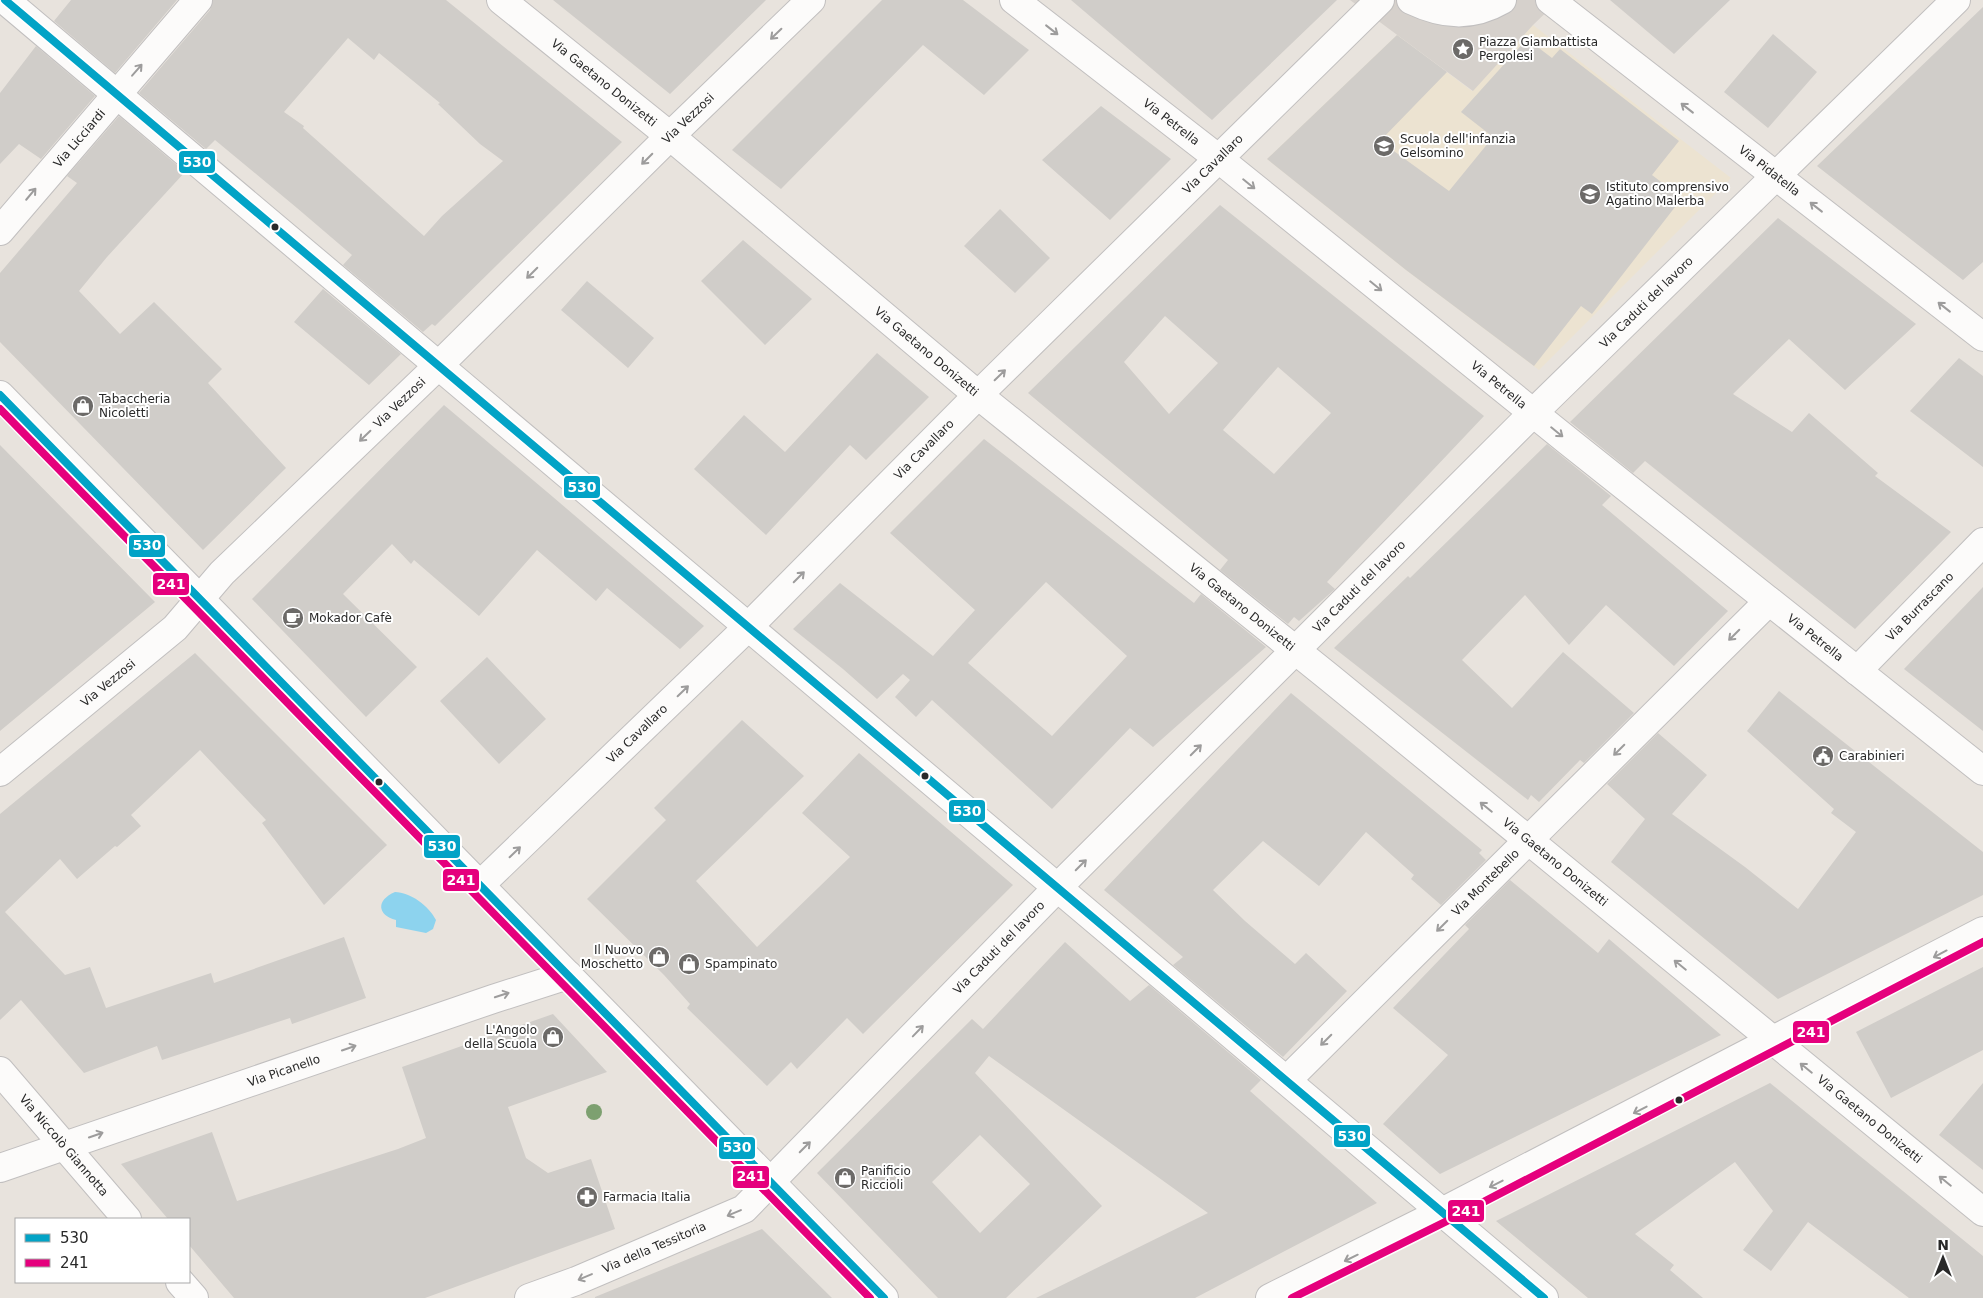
<svg xmlns="http://www.w3.org/2000/svg" width="1983" height="1298" font-family="'DejaVu Sans',sans-serif">
<rect width="100%" height="100%" fill="#e8e3dd"/>
<path fill="#ece3d1" d="M1533 25 1731 178 1539 370 1406 270 1267 159 1397 35 1472 91Z"/>
<path fill="#d6d1cc" d="M1350 0H1559L1533 25 1473 91Z"/>
<path fill="#8dd3ee" d="M395 892C410 892 429 906 436 920L433 929 426 933 396 927V920C377 915 376 900 395 892Z"/>
<path fill="#d0cdc9" fill-rule="evenodd" d="M71 0H177L115 73 54 21Z
M213 0H446L622 142 435 326 432 324 423 332 343 265 352 255 297 208 215 140 206 149 139 93 210 10ZM348 38 374 60 379 53 440 103 438 104 480 144 503 161 442 216 424 236 303 128 304 126 284 112Z
M553 0H766L670 94Z
M882 0H963L1029 50 984 95 923 45 781 189 732 150Z
M1071 0H1337L1212 120Z
M1610 0H1730L1674 54Z
M1983 7V262L1963 280 1817 166Z
M1773 34 1817 72 1768 128 1724 92Z
M1397 35 1447 72 1380 141 1449 191 1493 137 1461 112 1527 39 1552 58 1560 49 1679 141 1652 175 1682 198 1592 314 1581 306 1534 366 1406 270 1267 159Z
M36 46 95 96 41 159 19 144 0 164V93Z
M1101 106 1171 159 1110 220 1042 160Z
M119 116 185 172 107 257 79 291 120 334 154 302 222 369 208 383 286 468 203 550 0 342V273L77 183 67 176Z
M1220 205 1484 416 1327 582 1335 589 1299 621 1294 617 1288 624 1220 570 1228 560 1028 393ZM1165 316 1218 363 1169 414 1124 362ZM1278 367 1331 413 1274 474 1223 430Z
M1000 209 1050 258 1015 293 964 246Z
M1778 218 1916 324 1845 390 1789 339 1733 394 1792 432 1809 413 1878 473 1875 476 1951 532 1855 629 1645 461 1633 473 1570 422Z
M743 240 812 299 765 345 701 281Z
M587 281 654 338 628 368 561 310Z
M323 289 401 354 369 385 294 322Z
M877 353 929 397 866 460 850 445 766 535 694 469 744 415 785 452Z
M1959 358 1983 376V467L1910 411Z
M444 405 553 497 704 626 680 649 607 588 596 601 537 550 479 616 414 560 411 564 392 544 343 594 417 667 366 717 252 599Z
M984 439 1194 603 1201 594 1266 647 1153 747 1130 728 1052 809 932 700 916 717 895 697 910 680 903 674 877 699 843 669 793 629 840 583 933 656 975 610 890 533ZM1046 582 1127 656 1052 736 968 663Z
M1547 444 1611 496 1602 505 1728 611 1674 666 1606 605 1569 645 1525 595 1462 660 1512 708 1563 652 1634 713 1584 763 1580 760 1539 802 1531 795 1528 800 1334 648 1408 576 1410 578Z
M0 445 155 602 0 731Z
M1983 587V731L1904 669Z
M195 653 387 845 324 905 262 823 266 820 200 750 131 815 141 826 117 847 115 846 77 879 60 859 5 912 65 975 90 967 106 1008 211 973 214 983 344 937 366 998 292 1024 290 1018 162 1060 157 1046 84 1073 21 1000 0 1020V814Z
M487 657 546 719 499 764 440 701Z
M1779 691 1983 852V895L1778 999 1611 862 1645 819 1607 784 1658 733 1707 775 1672 814 1745 867 1798 909 1856 832 1831 813 1834 809 1747 731Z
M1291 693 1482 850 1479 853 1486 860 1441 905 1411 879 1414 875 1366 832 1319 886 1263 841 1213 890 1245 921 1295 964 1306 953 1347 991 1283 1057 1173 965 1183 957 1104 890Z
M742 720 804 776 696 881 757 947 850 857 802 813 859 753 1013 885 863 1034 847 1018 797 1069 791 1062 767 1086 687 1008 690 1004 664 975 587 899 666 820 654 808Z
M1510 880 1598 953 1609 939 1721 1035 1440 1174 1383 1124 1448 1055 1393 1008 1469 929 1465 925Z
M1065 942 1130 1001 1149 985 1261 1080 1250 1091 1377 1203 1195 1298H1036L1208 1213 989 1056 975 1073 1102 1206 1006 1298H938L817 1173 972 1019 983 1029ZM980 1135 1030 1184 980 1233 932 1182Z
M1983 967V1050L1891 1098 1856 1032Z
M553 1014 607 1072 508 1107 526 1158 548 1173 591 1159 615 1229 425 1298H234L189 1245V1219H168L121 1164 212 1132 237 1201 398 1149 426 1138 402 1067Z
M1770 1083 1983 1256V1298H1909L1808 1222 1771 1271 1743 1250 1773 1211 1735 1162 1635 1234 1674 1265 1670 1270 1703 1298H1588L1496 1221Z
M1983 1083V1170L1939 1135Z
M762 1229 832 1298H595V1297Z"/>
<g fill="none" stroke-linecap="round" stroke-linejoin="round">
<g stroke="#c1bfbf" stroke-width="30">
<g id="street">
<path d="M5 0 1544 1298"/>
<path id="s1" d="M501 0 670 136 978 395 1330 678 1983 1212"/>
<path id="s2" d="M1014 0 1219 159 1568 441 1983 771"/>
<path d="M1411 0C1443 15 1471 18 1502 0"/>
<path id="s3" d="M1550 0 1983 337"/>
<path id="s4" d="M0 231 198 0"/>
<path id="s5" d="M1857 671 1983 542"/>
<path id="s6" d="M480 885 748 627 978 395 1380 0"/>
<path id="s7" d="M0 1071 127 1219"/>
<path id="s8" d="M1287 1080 1769 601"/>
<path id="s9" d="M0 1168 493 999 568 975"/>
<path d="M180 1282 194 1298"/>
<path id="s10" d="M529 1298 576 1281 744 1209 1058 887 1533 413 1956 0"/>
<path d="M1270 1298 1442 1212 1983 931"/>
</g>
</g>
<g stroke="#c1bfbf" stroke-width="30">
<g id="secondary">
<path d="M0 395 884 1298"/>
<path id="s11" d="M0 772 175 628 222 573 439 365 670 136 811 0"/>
</g>
</g>
<use href="#street" stroke="#fcfbfa" stroke-width="28"/>
<use href="#secondary" stroke="#fcfbfa" stroke-width="28"/>
<g stroke="#fff" stroke-width="11">
<path id="bus-1" d="M5 0 1544 1298
M0 395 884 1298"/>
</g>
<g stroke="#fff" stroke-width="11">
<path id="bus-2" d="M0 409 870 1298
M1292 1298 1447 1221 1983 942"/>
</g>
<use href="#bus-1" stroke="#02a3c6" stroke-width="8"/>
<use href="#bus-2" stroke="#e5007d" stroke-width="8"/>
</g>
<circle fill="#7da070" cx="594" cy="1112" r="8"/>
<defs><path id="oneway-shaft" d="M-6 0H5M1.5-3L5.5 0L1.5 3" fill="none" stroke-width="1.6" stroke-linecap="round" stroke-linejoin="round" transform="scale(1.25)"/></defs>
<g stroke="#9d9c9c">
<use href="#oneway-shaft" transform="translate(1052 30) rotate(38)"/>
<use href="#oneway-shaft" transform="translate(776 34) rotate(136)"/>
<use href="#oneway-shaft" transform="translate(137 70) rotate(-49)"/>
<use href="#oneway-shaft" transform="translate(1687 108) rotate(-142)"/>
<use href="#oneway-shaft" transform="translate(647 159) rotate(135)"/>
<use href="#oneway-shaft" transform="translate(1249 184) rotate(39)"/>
<use href="#oneway-shaft" transform="translate(31 194) rotate(-50)"/>
<use href="#oneway-shaft" transform="translate(1816 207) rotate(-142)"/>
<use href="#oneway-shaft" transform="translate(532 273) rotate(135)"/>
<use href="#oneway-shaft" transform="translate(1376 286) rotate(39)"/>
<use href="#oneway-shaft" transform="translate(1944 307) rotate(-142)"/>
<use href="#oneway-shaft" transform="translate(1000 375) rotate(-44)"/>
<use href="#oneway-shaft" transform="translate(1557 432) rotate(39)"/>
<use href="#oneway-shaft" transform="translate(365 436) rotate(136)"/>
<use href="#oneway-shaft" transform="translate(799 577) rotate(-45)"/>
<use href="#oneway-shaft" transform="translate(1734 635) rotate(135)"/>
<use href="#oneway-shaft" transform="translate(683 691) rotate(-44)"/>
<use href="#oneway-shaft" transform="translate(1196 750) rotate(-45)"/>
<use href="#oneway-shaft" transform="translate(1619 750) rotate(135)"/>
<use href="#oneway-shaft" transform="translate(1486 807) rotate(-141)"/>
<use href="#oneway-shaft" transform="translate(515 852) rotate(-44)"/>
<use href="#oneway-shaft" transform="translate(1081 865) rotate(-45)"/>
<use href="#oneway-shaft" transform="translate(1442 926) rotate(135)"/>
<use href="#oneway-shaft" transform="translate(1940 954) rotate(152)"/>
<use href="#oneway-shaft" transform="translate(1680 965) rotate(-141)"/>
<use href="#oneway-shaft" transform="translate(502 995) rotate(-18)"/>
<use href="#oneway-shaft" transform="translate(918 1031) rotate(-46)"/>
<use href="#oneway-shaft" transform="translate(1326 1040) rotate(135)"/>
<use href="#oneway-shaft" transform="translate(349 1048) rotate(-19)"/>
<use href="#oneway-shaft" transform="translate(1806 1068) rotate(-141)"/>
<use href="#oneway-shaft" transform="translate(1640 1110) rotate(153)"/>
<use href="#oneway-shaft" transform="translate(96 1135) rotate(-19)"/>
<use href="#oneway-shaft" transform="translate(805 1147) rotate(-45)"/>
<use href="#oneway-shaft" transform="translate(1945 1181) rotate(-141)"/>
<use href="#oneway-shaft" transform="translate(1496 1184) rotate(153)"/>
<use href="#oneway-shaft" transform="translate(734 1213) rotate(157)"/>
<use href="#oneway-shaft" transform="translate(1351 1258) rotate(154)"/>
<use href="#oneway-shaft" transform="translate(585 1277) rotate(157)"/>
</g>
<defs>
<g id="sight-disc" transform="scale(1.125)"><circle r="9.5" fill="#6c6a68" stroke="#fff"/><path d="M0-6L1.8-2.2L6-1.7L2.9 1.2L3.7 5.4L0 3.3L-3.7 5.4L-2.9 1.2L-6-1.7L-1.8-2.2Z" fill="#fff"/></g>
<g id="school-disc" transform="scale(1.125)"><circle r="9.5" fill="#6c6a68" stroke="#fff"/><path d="M0-5L7-2L0 1L-7-2ZM-4 1L0 2.5L4 1V4Q0 6-4 4Z" fill="#fff"/></g>
<g id="shop-disc" transform="scale(1.125)"><circle r="9.5" fill="#6c6a68" stroke="#fff"/><path d="M-5-2.5h2.3a2.7 3.5 0 0 1 5.4 0H5L5.5 6h-11ZM-1.5-2.5h3a1.5 2.3 0 0 0-3 0Z" fill="#fff"/></g>
<g id="cafe-disc" transform="scale(1.125)"><circle r="9.5" fill="#6c6a68" stroke="#fff"/><path d="M-5.5-4.5H6V0H3Q3 3.5 0 3.5H-2.5Q-5.5 3.5-5.5 0ZM3-3.2v2h1.7v-2ZM-6 4.5H4V6H-6Z" fill="#fff"/></g>
<g id="civic-disc" transform="scale(1.125)"><circle r="9.5" fill="#6c6a68" stroke="#fff"/><path d="M-.6-6.5H3V-4.5H.6V-3L4-1V1h2V6H-6V1h2V-1L-.6-3ZM-1.2 2.5V6h2.4V2.5Z" fill="#fff"/></g>
<g id="pharmacy-disc" transform="scale(1.125)"><circle r="9.5" fill="#6c6a68" stroke="#fff"/><path d="M-2-6h4v4h4v4h-4v4h-4v-4h-4v-4h4Z" fill="#fff"/></g>
</defs>
<g fill-rule="evenodd">
<use href="#sight-disc" x="1463" y="49"/>
<use href="#school-disc" x="1384" y="146"/>
<use href="#school-disc" x="1590" y="194"/>
<use href="#shop-disc" x="83" y="406"/>
<use href="#cafe-disc" x="293" y="618"/>
<use href="#civic-disc" x="1823" y="756"/>
<use href="#shop-disc" x="659" y="957"/>
<use href="#shop-disc" x="689" y="964"/>
<use href="#shop-disc" x="553" y="1037"/>
<use href="#shop-disc" x="845" y="1178"/>
<use href="#pharmacy-disc" x="587" y="1197"/>
</g>
<g fill="#292929" stroke="#fff" stroke-width="2">
<circle cx="275" cy="227" r="4.5"/>
<circle cx="925" cy="776" r="4.5"/>
<circle cx="379" cy="782" r="4.5"/>
<circle cx="1679" cy="1100" r="4.5"/>
</g>
<g text-anchor="middle" stroke-width="4" stroke-linejoin="round" paint-order="stroke">
<g font-size="12" fill="#292929" stroke="#fff" text-anchor="start">
<text x="1479" y="46">Piazza Giambattista<tspan x="1479" dy="14">Pergolesi</tspan></text>
<text x="1400" y="143">Scuola dell'infanzia<tspan x="1400" dy="14">Gelsomino</tspan></text>
<text x="1606" y="191">Istituto comprensivo<tspan x="1606" dy="14">Agatino Malerba</tspan></text>
<text x="99" y="403">Tabaccheria<tspan x="99" dy="14">Nicoletti</tspan></text>
<text x="309" y="622">Mokador Cafè</text>
<text x="1839" y="760">Carabinieri</text>
<text x="643" y="954" text-anchor="end">Il Nuovo<tspan x="643" dy="14">Moschetto</tspan></text>
<text x="705" y="968">Spampinato</text>
<text x="537" y="1034" text-anchor="end">L'Angolo<tspan x="537" dy="14">della Scuola</tspan></text>
<text x="861" y="1175">Panificio<tspan x="861" dy="14">Riccioli</tspan></text>
<text x="603" y="1201">Farmacia Italia</text>
</g>
<g font-size="12" fill="#292929" stroke="#fff">
<text dy="4" stroke="none"><textPath href="#s1" startOffset="132">Via Gaetano Donizetti</textPath></text>
<text dy="4" stroke="none"><textPath href="#s11" startOffset="950">Via Vezzosi</textPath></text>
<text dy="4" stroke="none"><textPath href="#s2" startOffset="199">Via Petrella</textPath></text>
<text dy="4" stroke="none"><textPath href="#s4" startOffset="122">Via Licciardi</textPath></text>
<text dy="4" stroke="none"><textPath href="#s6" startOffset="1028">Via Cavallaro</textPath></text>
<text dy="4" stroke="none"><textPath href="#s3" startOffset="278">Via Pidatella</textPath></text>
<text dy="4" stroke="none"><textPath href="#s10" startOffset="1512">Via Caduti del lavoro</textPath></text>
<text dy="4" stroke="none"><textPath href="#s1" startOffset="552">Via Gaetano Donizetti</textPath></text>
<text dy="4" stroke="none"><textPath href="#s2" startOffset="619">Via Petrella</textPath></text>
<text dy="4" stroke="none"><textPath href="#s11" startOffset="545">Via Vezzosi</textPath></text>
<text dy="4" stroke="none"><textPath href="#s6" startOffset="622">Via Cavallaro</textPath></text>
<text dy="4" stroke="none"><textPath href="#s10" startOffset="1108">Via Caduti del lavoro</textPath></text>
<text dy="4" stroke="none"><textPath href="#s5" startOffset="90">Via Burrascano</textPath></text>
<text dy="4" stroke="none"><textPath href="#s1" startOffset="958">Via Gaetano Donizetti</textPath></text>
<text dy="4" stroke="none"><textPath href="#s2" startOffset="1024">Via Petrella</textPath></text>
<text dy="4" stroke="none"><textPath href="#s11" startOffset="140">Via Vezzosi</textPath></text>
<text dy="4" stroke="none"><textPath href="#s6" startOffset="218">Via Cavallaro</textPath></text>
<text dy="4" stroke="none"><textPath href="#s1" startOffset="1362">Via Gaetano Donizetti</textPath></text>
<text dy="4" stroke="none"><textPath href="#s8" startOffset="280">Via Montebello</textPath></text>
<text dy="4" stroke="none"><textPath href="#s10" startOffset="598">Via Caduti del lavoro</textPath></text>
<text dy="4" stroke="none"><textPath href="#s9" startOffset="300">Via Picanello</textPath></text>
<text dy="4" stroke="none"><textPath href="#s1" startOffset="1768">Via Gaetano Donizetti</textPath></text>
<text dy="4" stroke="none"><textPath href="#s7" startOffset="98">Via Niccolò Giannotta</textPath></text>
<text dy="4" stroke="none"><textPath href="#s10" startOffset="135">Via della Tessitoria</textPath></text>
</g>
</g>
<g stroke="#fff" stroke-width="2">
<rect x="178" y="150" width="38" height="24" rx="5" fill="#02a3c6"/>
<rect x="563" y="475" width="38" height="24" rx="5" fill="#02a3c6"/>
<rect x="128" y="534" width="38" height="24" rx="5" fill="#02a3c6"/>
<rect x="152" y="572" width="38" height="24" rx="5" fill="#e5007d"/>
<rect x="948" y="799" width="38" height="24" rx="5" fill="#02a3c6"/>
<rect x="423" y="834" width="38" height="25" rx="5" fill="#02a3c6"/>
<rect x="442" y="868" width="38" height="24" rx="5" fill="#e5007d"/>
<rect x="1792" y="1020" width="38" height="24" rx="5" fill="#e5007d"/>
<rect x="1333" y="1124" width="38" height="24" rx="5" fill="#02a3c6"/>
<rect x="718" y="1136" width="38" height="24" rx="5" fill="#02a3c6"/>
<rect x="732" y="1165" width="38" height="24" rx="5" fill="#e5007d"/>
<rect x="1447" y="1199" width="38" height="24" rx="5" fill="#e5007d"/>
</g>
<g font-size="14" text-anchor="middle" font-weight="bold" fill="#fff">
<text x="197" y="167">530</text>
<text x="582" y="492">530</text>
<text x="147" y="550">530</text>
<text x="171" y="589">241</text>
<text x="967" y="816">530</text>
<text x="442" y="851">530</text>
<text x="461" y="885">241</text>
<text x="1811" y="1037">241</text>
<text x="1352" y="1141">530</text>
<text x="737" y="1152">530</text>
<text x="751" y="1181">241</text>
<text x="1466" y="1216">241</text>
</g>
<rect x="15" y="1218" width="175" height="65" fill="#ffffff" stroke="#a9a9a9"/>
<rect x="25" y="1234" width="25" height="8" fill="#02a3c6" stroke="#a9a9a9"/>
<text x="60" y="1243" font-size="15" fill="#292929">530</text>
<rect x="25" y="1259" width="25" height="8" fill="#e5007d" stroke="#a9a9a9"/>
<text x="60" y="1268" font-size="15" fill="#292929">241</text>
<g transform="translate(1943 1258)" stroke="#ffffff" stroke-width="4" paint-order="stroke">
<path d="M0-4L9 19L0 12L-9 19Z" fill="#292929"/>
<text y="-8" font-size="14" font-weight="bold" text-anchor="middle" fill="#292929">N</text>
</g>
</svg>
